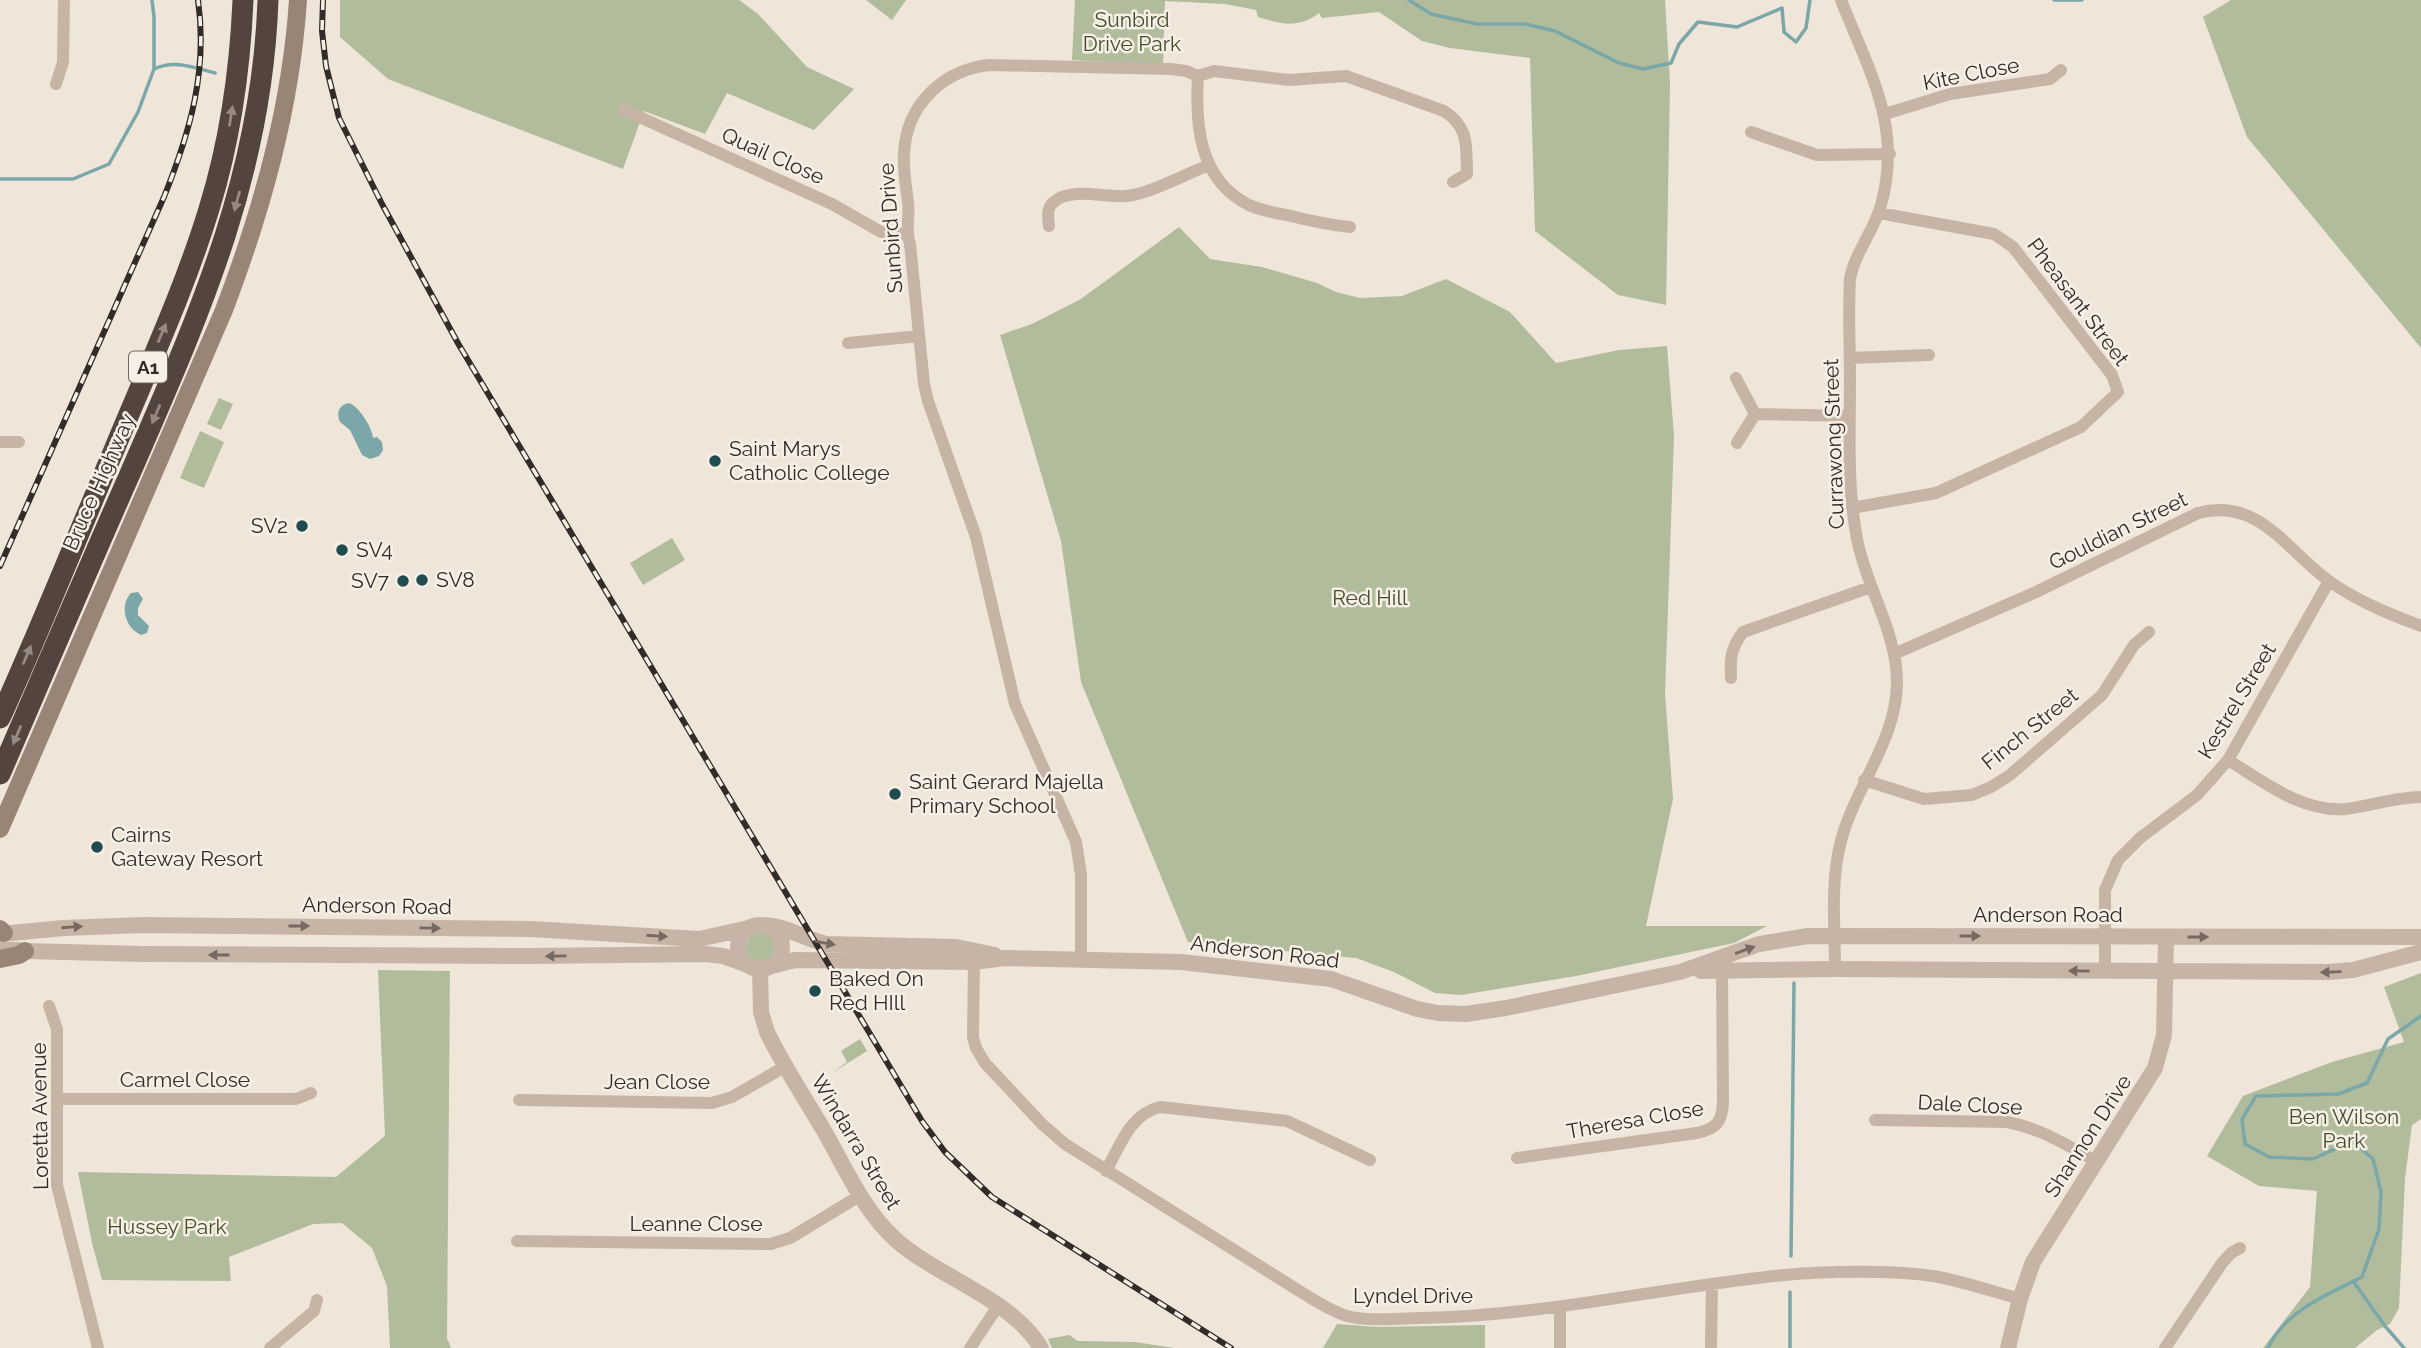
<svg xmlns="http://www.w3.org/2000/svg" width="2421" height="1348" font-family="Raleway,sans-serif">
<rect width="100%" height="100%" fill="#efe5d9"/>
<path fill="#b0bc9b" d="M340 0H739L758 14 807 67 854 89 814 130 727 93 705 134 644 111 623 169 388 79 340 37Z
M866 0H906L892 20Z
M1075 0H1665L1670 83 1666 305 1618 295 1535 231 1530 58 1450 48 1422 41 1379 12 1322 18 1319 13C1298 29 1282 24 1258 17L1256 10 1225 4 1165 1 1163 65 1072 60Z
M2231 0H2421V348L2247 137 2203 17Z
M1179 227 1210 259 1262 267 1317 283 1336 292 1360 298 1402 296 1446 279 1510 312 1556 363 1619 350 1667 346 1674 437 1665 694 1673 799 1646 926H1767L1734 943 1576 976 1461 995 1435 993 1394 972 1356 958 1188 942 1081 682 1061 541 1000 335 1032 324 1081 299Z
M219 398 233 404 221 430 207 424Z
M200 431 224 442 204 488 180 478Z
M672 538 685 560 643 585 630 563Z
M746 947a15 15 0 1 1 30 0a15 15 0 1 1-30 0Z
M378 970 450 971 447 1338 451 1348H390L387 1286 372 1248 342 1223 313 1224 229 1257 231 1281 102 1280 92 1243 78 1172 336 1177 385 1136Z
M2421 973V1119L2412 1125 2405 1178 2399 1308 2390 1324 2377 1330 2355 1348H2263L2310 1287 2317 1191 2259 1186 2207 1156 2243 1096 2332 1062 2404 1042 2384 987Z
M860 1039 867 1051 832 1073 847 1062 841 1051Z
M1337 1324 1377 1327 1485 1325V1348H1323Z
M1069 1335 1078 1341 1135 1342 1175 1348H1052L1048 1339Z"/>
<path fill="#7ba7a9" d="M349 403C359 406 373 429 373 438L377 437 382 442 383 450 379 456 370 459 362 455 350 430 340 422C336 412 339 405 349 403Z
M138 592 143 599 138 608V615L149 626 147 633 141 635C125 628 119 606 131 593Z"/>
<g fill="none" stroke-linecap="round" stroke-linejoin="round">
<path stroke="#7ba7a9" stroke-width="3.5" d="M1409 0 1431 14 1477 24H1525L1555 31 1619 63 1643 69 1671 63 1679 44 1698 22 1737 27 1782 8 1784 32 1796 42 1806 28 1810 0
M2054 0H2082
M154 69C175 59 195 68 215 73
M0 179H73L109 164 138 112 154 69V17L152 0
M1791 1256 1794 983
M2353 1281 2385 1326 2404 1348
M1790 1348V1292
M2268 1348C2286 1310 2327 1295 2362 1277L2379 1229 2381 1192 2373 1159 2352 1141 2313 1159 2269 1157 2245 1144 2242 1119 2256 1096 2338 1094 2367 1083 2388 1039 2421 1016"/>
<path stroke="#c6b5a7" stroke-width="12" d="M1198 76C1195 125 1199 180 1249 205 1262 211 1277 213 1291 216 1311 221 1330 225 1350 227
M56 84 63 62 64 0
M624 110 832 204 881 232 906 234
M1885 114 1950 94 2050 79 2061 70
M1751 132 1817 155 1890 154
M1049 226C1048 217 1046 207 1055 201 1073 187 1104 198 1126 196 1149 194 1186 174 1209 165
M848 343 919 336
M1850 358 1929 355
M1736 378 1755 414
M0 442H19
M1737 443 1755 414 1850 416
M1852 508 1936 493 2081 427 2118 392 2112 375 2013 247 1994 234 1879 213
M1894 654 2036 592 2198 513C2259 497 2286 550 2329 581 2357 601 2389 614 2421 626
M1731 678C1730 658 1731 648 1743 632L1871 587
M2228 760C2264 782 2301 812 2346 809 2371 806 2396 797 2421 797
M1864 780 1924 799 1972 795 1991 787 2010 775 2102 695 2134 645 2149 632
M1081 961V875L1076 842 1015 704 976 537 928 401 924 384 910 244C905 230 910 217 908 202 906 186 903 170 904 154 906 105 943 70 989 65L1171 69 1186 71 1198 76 1214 71 1289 80 1346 76 1444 111C1470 128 1466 147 1467 174L1453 182
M974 962 973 1037 976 1048 985 1063 1042 1124 1065 1144 1309 1297C1321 1304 1333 1312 1347 1316 1370 1322 1397 1318 1421 1318 1544 1316 1663 1287 1784 1275 1828 1271 1890 1270 1933 1276 1962 1281 1991 1291 2020 1299
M1835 969C1835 927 1830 882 1841 841 1855 787 1897 740 1897 682 1897 632 1866 587 1857 539 1847 487 1850 432 1850 380 1850 346 1848 312 1850 279 1855 252 1874 231 1881 205 1903 127 1869 71 1841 0
M2105 971V890L2118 860 2140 838 2197 795 2228 760 2329 581
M49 1006 57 1029V1185L98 1348
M57 1099H296L311 1093
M519 1100 712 1103 732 1097 786 1066
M1875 1120 2007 1122C2040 1128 2067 1145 2097 1162
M1517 1158 1697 1133C1716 1129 1722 1122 1723 1103L1722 969 1720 962
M1106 1171C1120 1146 1130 1114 1160 1107L1287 1121 1370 1160
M517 1241 771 1244 790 1238 861 1195
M270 1348 314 1311 317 1300
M970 1348 998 1306
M1560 1348V1307
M1711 1348 1712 1285
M2165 1348 2222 1263 2231 1253 2240 1248"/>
<path stroke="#c6b5a7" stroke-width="16" d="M738 947a22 22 0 1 1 44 0a22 22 0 1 1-44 0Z
M760 925C784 924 803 939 827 944L956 947 995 955
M0 934 64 928 143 925 531 929 699 939 753 927
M0 948 25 951 143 954 531 956 706 954 723 956 745 964
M772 966 795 960 974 962 1004 958 1181 962 1331 979 1417 1009 1438 1013 1466 1014 1506 1008 1680 972 1759 944 1808 936 2421 937
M760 970 761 1012 767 1032C783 1065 804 1097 823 1129 845 1167 863 1210 896 1240 939 1278 1011 1298 1041 1348
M1701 971 1835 969 2328 972 2353 970 2421 952
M2008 1348 2020 1299 2033 1262 2155 1068 2164 1035 2166 937"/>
<path stroke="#998578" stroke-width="18" d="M0 829 224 310C262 210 291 107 298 0
M0 929 4 933
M0 959 19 955 25 951"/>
<path stroke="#53453e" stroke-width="21" d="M0 718C40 630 76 539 114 450 147 370 184 291 209 209 230 141 240 71 243 0
M0 774C43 675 85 575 129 476 198 317 262 177 268 0"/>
<g stroke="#332b27" stroke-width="6">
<path id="rail" d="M323 0 322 31 326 66 339 118 382 204 459 345 922 1121 945 1152 992 1197 1231 1348
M0 566 164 197C190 132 208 71 198 0"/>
</g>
<use href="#rail" stroke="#f7efe5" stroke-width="3.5" stroke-dasharray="10" stroke-linecap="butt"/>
</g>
<defs><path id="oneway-solid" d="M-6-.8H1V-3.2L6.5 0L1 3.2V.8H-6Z" transform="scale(1.75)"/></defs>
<g fill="#958981">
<use href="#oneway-solid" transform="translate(231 116) rotate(-81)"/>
<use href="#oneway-solid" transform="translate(237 201) rotate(105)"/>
<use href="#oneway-solid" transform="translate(162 333) rotate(-67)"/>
<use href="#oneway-solid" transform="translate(156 414) rotate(113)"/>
<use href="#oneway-solid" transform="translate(27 655) rotate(-67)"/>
<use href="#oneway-solid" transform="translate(17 735) rotate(113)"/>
</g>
<g fill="#756961">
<use href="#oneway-solid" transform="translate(299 926)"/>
<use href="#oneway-solid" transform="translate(72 927) rotate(-4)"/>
<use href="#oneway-solid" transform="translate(430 928) rotate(1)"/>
<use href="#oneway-solid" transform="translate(657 936) rotate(4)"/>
<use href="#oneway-solid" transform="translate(1970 936)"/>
<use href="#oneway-solid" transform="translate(2198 937)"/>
<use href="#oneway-solid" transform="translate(825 943) rotate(10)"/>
<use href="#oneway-solid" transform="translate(1745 950) rotate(-20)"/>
<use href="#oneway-solid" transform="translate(219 955) rotate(-180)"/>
<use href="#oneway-solid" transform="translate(556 956) rotate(179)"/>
<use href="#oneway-solid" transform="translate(2079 971) rotate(-179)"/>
<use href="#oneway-solid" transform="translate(2331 972) rotate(178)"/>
</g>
<g fill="#204c50" stroke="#f7efe5" stroke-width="2.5">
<circle cx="715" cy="461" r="7"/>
<circle cx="302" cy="526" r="7"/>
<circle cx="342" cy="550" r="7"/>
<circle cx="422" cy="580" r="7"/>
<circle cx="403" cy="581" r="7"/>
<circle cx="895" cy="794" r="7"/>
<circle cx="97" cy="847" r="7"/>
<circle cx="815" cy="991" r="7"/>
</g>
<g text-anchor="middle" stroke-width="5" stroke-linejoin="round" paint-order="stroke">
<rect fill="#f7efe5" stroke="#6e6660" stroke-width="2" x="129" y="351.5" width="38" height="31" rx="5"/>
<g font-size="19" font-weight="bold" fill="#332b27">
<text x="148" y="374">A1</text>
</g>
<g font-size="21" fill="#424f2d" stroke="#f7efe5">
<text x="1132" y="27">Sunbird<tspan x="1132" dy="24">Drive Park</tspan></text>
<text x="1370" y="605">Red Hill</text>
<text x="2344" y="1124">Ben Wilson<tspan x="2344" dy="24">Park</tspan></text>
<text x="167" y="1234">Hussey Park</text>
</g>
<g font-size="21" fill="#332b27" stroke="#f7efe5">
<text transform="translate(1971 74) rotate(-11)" y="7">Kite Close</text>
<text transform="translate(773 156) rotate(24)" y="7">Quail Close</text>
<text transform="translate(891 228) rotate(-94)" y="7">Sunbird Drive</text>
<text transform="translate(2078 302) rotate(53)" y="7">Pheasant Street</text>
<text transform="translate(1834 444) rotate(-92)" y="7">Currawong Street</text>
<text transform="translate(99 482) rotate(-66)" y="7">Bruce Highway</text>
<text transform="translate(2118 531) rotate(-26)" y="7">Gouldian Street</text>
<text transform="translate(2237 701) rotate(-59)" y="7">Kestrel Street</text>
<text transform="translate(2030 729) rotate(-39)" y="7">Finch Street</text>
<text transform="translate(377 906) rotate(1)" y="7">Anderson Road</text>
<text x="2048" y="922">Anderson Road</text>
<text transform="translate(1265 952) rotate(7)" y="7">Anderson Road</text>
<text x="185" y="1087">Carmel Close</text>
<text x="657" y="1089">Jean Close</text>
<text transform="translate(1970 1105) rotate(3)" y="7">Dale Close</text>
<text transform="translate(40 1116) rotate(-91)" y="7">Loretta Avenue</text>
<text transform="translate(1635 1120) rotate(-10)" y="7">Theresa Close</text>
<text transform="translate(2088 1136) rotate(-57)" y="7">Shannon Drive</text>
<text transform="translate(856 1142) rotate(59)" y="7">Windarra Street</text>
<text x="696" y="1231">Leanne Close</text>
<text x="1413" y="1303">Lyndel Drive</text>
</g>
<g font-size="21" fill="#332b27" stroke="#f7efe5" text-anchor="start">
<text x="729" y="456">Saint Marys<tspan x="729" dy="24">Catholic College</tspan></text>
<text x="288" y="533" text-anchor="end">SV2</text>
<text x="356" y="557">SV4</text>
<text x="436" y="587">SV8</text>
<text x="389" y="588" text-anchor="end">SV7</text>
<text x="909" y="789">Saint Gerard Majella<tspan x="909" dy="24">Primary School</tspan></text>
<text x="111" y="842">Cairns<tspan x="111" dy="24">Gateway Resort</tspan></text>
<text x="829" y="986">Baked On<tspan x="829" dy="24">Red HIll</tspan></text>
</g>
</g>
</svg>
